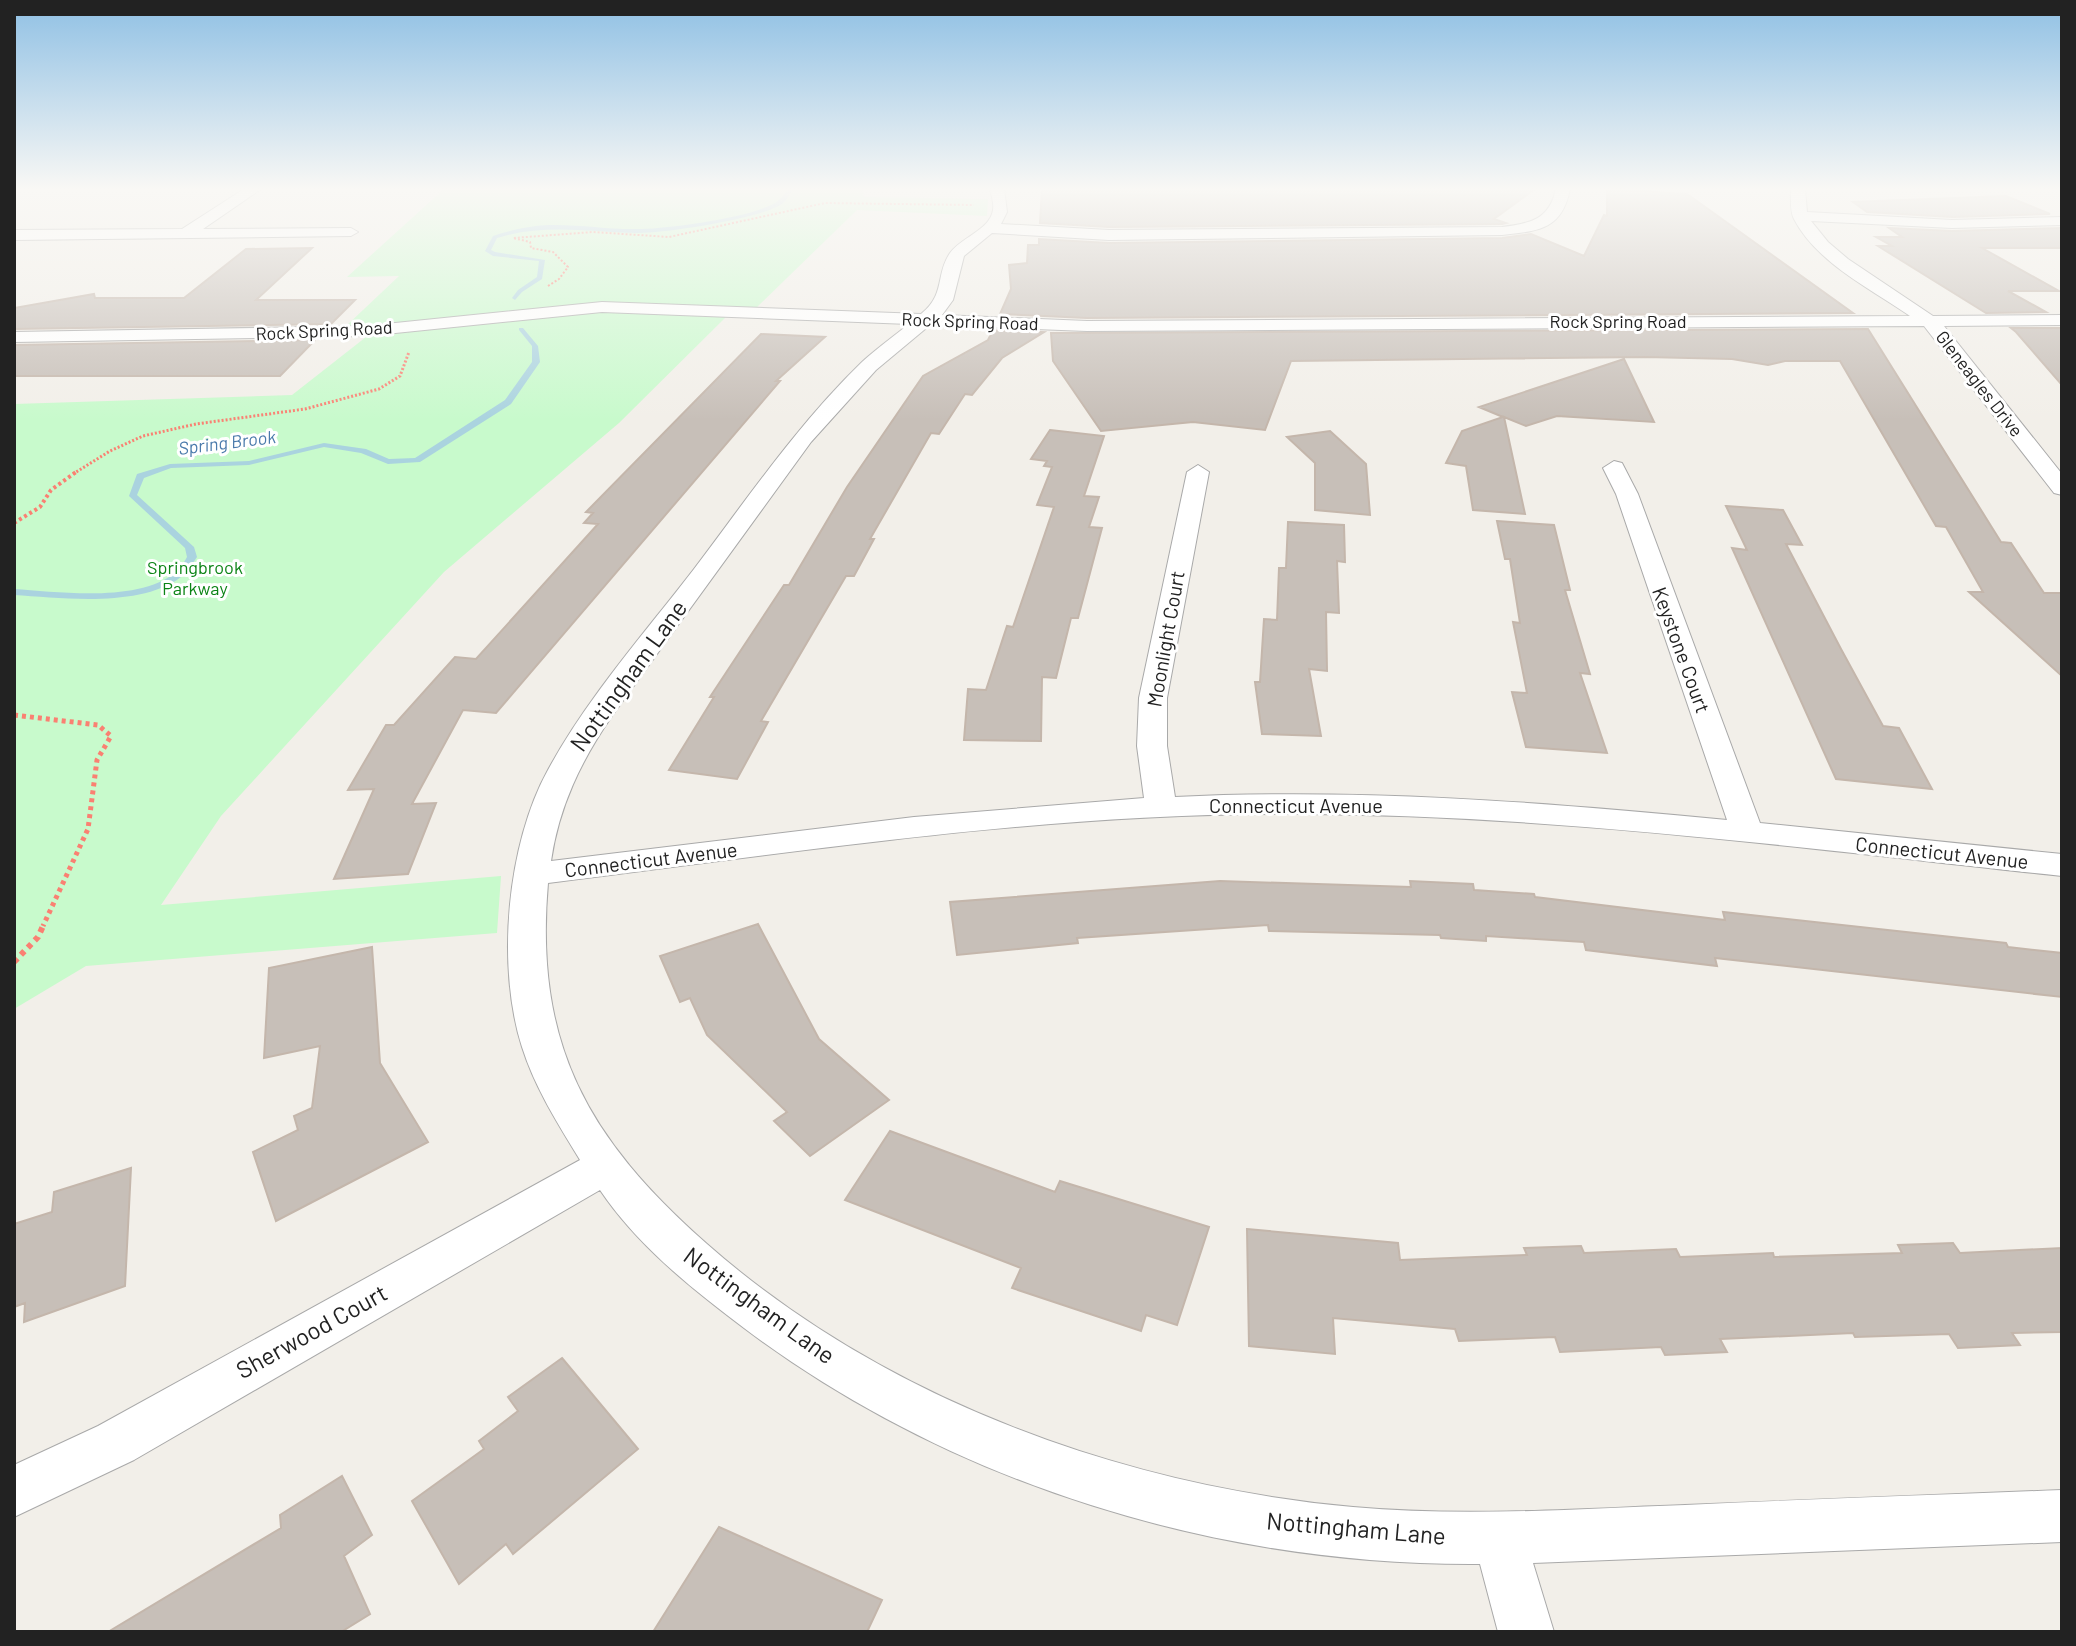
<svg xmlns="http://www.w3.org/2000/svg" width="2076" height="1646" font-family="Barlow,sans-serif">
<rect width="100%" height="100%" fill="#f2efe9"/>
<path fill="#c8facc" d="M444 189H863L864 197 988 199 987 216 857 210 757 307 727 316 619 423 444 572 221 816 161 905 501 876 497 933 86 966 14 1009V404L292 395 366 337 345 327 399 276 347 277Z"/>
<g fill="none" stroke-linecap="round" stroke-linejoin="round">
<path fill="#aad3df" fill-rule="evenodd" d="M788 189H793C790 194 787 200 782 204 759 219 667 233 638 233 589 232 544 223 497 238L491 250 495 252 545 260 542 279 522 292 515 300 512 298 518 290 537 277 539 261 493 256 485 251 493 236C511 230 529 226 548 225 579 224 610 230 641 229 673 228 748 218 775 203 781 199 784 195 788 189Z
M519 328H523L538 346 540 362 511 404 420 462 388 464 361 453 324 447 249 465 171 468 144 478 137 495 194 547 197 557C192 564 188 572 181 577 140 608 63 598 14 595V589C59 592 139 603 176 572 181 568 184 562 187 557L185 548 129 496 137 474 170 464 249 461 324 443 366 449 389 459 415 458 505 400 532 362V346L519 330Z"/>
</g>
<path fill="#c7bfb8" stroke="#c4b6ab" stroke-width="2" d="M1042 189H1535L1494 219 1506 223 1502 224 1109 227 1040 223Z
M1607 189 1687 194 1853 313 1087 318 1000 314 1011 289 1009 265 1027 263 1028 245H1039V239L1109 243 1502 238 1531 234 1584 256 1604 215 1607 216Z
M2006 196 2050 214 1952 217 1867 212 1853 202Z
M1889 228 1952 231 2062 228V248H1982L2059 291H2008L2046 312 1986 313 1878 246H1892L1876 237H1902Z
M312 248 256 300H355L331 324 14 329V308L94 294 95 298H184L246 249Z
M2011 328H2062V385L2016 332Z
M1868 329 2001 542 2011 543 2044 593H2062V676L1969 592H1983L1946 527 1936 526 1840 361H1785L1768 365 1732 359 1646 357 1291 361 1265 430 1193 422 1101 431 1053 361 1051 333Z
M993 330 1044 332 1002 358 972 395 965 394 939 434 931 433 870 539H874L854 576H846L761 721 768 722 737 779 669 770 714 697H710L784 585H789L847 487 923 376 988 340Z
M761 334 825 337 776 381H780L496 713 463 710 412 804 436 803 408 874 334 879 374 789 348 790 386 725H394L455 657 476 659 598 524 584 523 593 513 586 512Z
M315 340 280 376H14V345Z
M1624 359 1654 422 1557 416 1526 426 1504 417 1525 514 1473 510 1466 466 1446 463 1462 431 1503 417 1479 407Z
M1050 430 1104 436 1084 496 1099 497 1089 527 1102 528 1078 618H1071L1056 678 1042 677 1041 741 964 740 968 689 986 690 1007 626 1013 627 1054 507 1037 505 1052 467 1044 466 1047 461 1031 459Z
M1330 431 1366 464 1370 515 1315 510V463L1287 437Z
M1726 506 1783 510 1802 545 1786 544 1841 649 1883 726 1899 728 1932 789 1836 779 1732 548 1747 550Z
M1497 521 1554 525 1570 590H1565L1590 674 1580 673 1607 753 1526 747 1512 692 1527 693 1513 622 1520 623 1510 559H1505Z
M1288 522 1344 525 1345 562 1337 561 1339 613 1326 612 1327 671 1309 669 1321 736 1262 734 1255 682H1260L1264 619 1277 620 1279 568H1286Z
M1220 881 1411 887 1410 881 1473 884 1474 890 1534 894 1535 897 1725 920 1723 912 2006 943 2008 947 2062 953V997L1715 958 1717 966 1586 950 1584 942 1486 936V941L1441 938 1440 935 1269 931 1268 925 1077 938 1078 943 957 955 950 902Z
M758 924 819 1039 889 1100 810 1156 774 1121 787 1112 707 1035 690 998 680 1002 660 956Z
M372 947 380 1063 428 1142 276 1221 253 1152 298 1130 294 1116 312 1108 320 1046 264 1058 269 968Z
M890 1131 1055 1192 1060 1181 1209 1227 1177 1325 1146 1315 1141 1331 1012 1288 1021 1268 845 1200Z
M131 1168 125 1286 24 1322 25 1303 14 1307V1224L52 1212 54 1192Z
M1247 1229 1398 1243 1400 1260 1527 1255 1524 1248 1581 1246 1584 1253 1676 1249 1680 1257 1773 1253 1774 1257 1902 1253 1898 1245 1953 1243 1960 1253 2062 1248V1332L2012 1333 2020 1345 1958 1348 1949 1334 1855 1337 1853 1333 1720 1339 1727 1352 1665 1355 1661 1347 1560 1352 1555 1337 1459 1341 1455 1329 1333 1318 1335 1354 1249 1346Z
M562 1358 638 1449 513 1554 506 1544 459 1584 412 1501 484 1449 479 1441 518 1411 508 1397Z
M342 1476 372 1535 344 1556 370 1614 341 1632H108L281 1528 280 1515Z
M719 1527 882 1600 867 1632H653Z"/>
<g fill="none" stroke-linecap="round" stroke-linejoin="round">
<g stroke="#a9a9a9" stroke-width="2">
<path id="minor" d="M244 189H261L203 229 351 228 358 232 351 236 14 240V230L182 229Z
M990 189H1004L1007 212 1001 224 1109 230 1502 227C1531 223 1549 220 1556 189H1570C1562 230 1538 231 1502 235L1109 240 992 233 964 256 953 300 942 315 1087 321 1910 316C1871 289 1817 263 1794 219 1790 212 1791 200 1791 189H1805L1807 212 1952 220 2062 217V225L1952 228 1811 221 1828 242 1848 259 1933 316 2062 315V325L1944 326 2062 474V495L2054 493 1924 326 1087 331 930 325 876 370 811 442 612 716C581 761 559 806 551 861L914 817 1144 798 1137 746 1139 698 1187 472 1198 465 1209 472 1167 698V746L1175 797C1359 788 1544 802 1727 820L1616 494 1603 468 1614 461 1622 463 1638 494 1760 823 2062 854V876C1809 849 1555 815 1300 814 1048 812 798 852 548 883 534 1045 588 1139 707 1244 883 1399 1122 1486 1353 1507 1463 1517 1575 1509 1685 1505 1810 1499 1936 1495 2062 1490V1542L1533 1563 1554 1632H1498L1480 1564C1219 1566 953 1485 744 1328 691 1288 637 1245 600 1190L134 1460 14 1517V1465L98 1426 580 1160C558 1124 535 1088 522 1047 496 966 507 844 548 770 587 698 644 634 694 569 747 499 798 424 862 362 876 349 893 337 909 324L602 312 366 336 14 342V332L366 326 602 302 921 314C946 294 935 275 950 253 961 238 986 231 992 214 995 206 992 198 990 189Z"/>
</g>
<path stroke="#fa8072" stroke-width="2" stroke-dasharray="2 2" stroke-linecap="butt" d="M548 286 559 279 568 267 553 252 531 248 530 242 513 238 593 232 669 237 825 203 974 205"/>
<path stroke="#fa8072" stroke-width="3" stroke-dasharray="2 2" stroke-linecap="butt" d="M73 474 110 451 143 436 196 424 305 409 379 389 400 376 409 352"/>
<path stroke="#fa8072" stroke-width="4" stroke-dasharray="3 3" stroke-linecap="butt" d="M14 523 40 507 51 490 76 472"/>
<path stroke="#fa8072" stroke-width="5" stroke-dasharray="4 4" stroke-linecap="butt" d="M14 715 98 725 111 736 97 760 88 829 43 926"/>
<path stroke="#fa8072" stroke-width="6" stroke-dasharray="5 5" stroke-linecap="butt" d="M14 962 38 937 44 924"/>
<use href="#minor" fill="#fff" fill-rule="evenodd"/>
</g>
<linearGradient id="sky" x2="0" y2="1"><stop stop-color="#8fc0e4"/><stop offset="0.45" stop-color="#f9f8f5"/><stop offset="1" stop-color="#f9f8f5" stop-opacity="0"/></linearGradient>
<rect width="2076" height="420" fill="url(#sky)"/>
<g text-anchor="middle" stroke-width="6" stroke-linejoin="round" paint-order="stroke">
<g font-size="18" fill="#222" stroke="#fff">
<text transform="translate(970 322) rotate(2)" y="6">Rock Spring Road</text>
<text x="1618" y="328">Rock Spring Road</text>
<text transform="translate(324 331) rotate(-3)" y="6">Rock Spring Road</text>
<text transform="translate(1979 384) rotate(52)" y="6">Gleneagles Drive</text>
</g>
<g font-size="18" font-style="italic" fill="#4a7aab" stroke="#fff">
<text transform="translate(227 443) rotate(-7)" y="6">Spring Brook</text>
</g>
<g font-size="18" fill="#0c8416" stroke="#fff">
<text x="195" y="574">Springbrook<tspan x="195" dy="21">Parkway</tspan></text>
</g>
<g font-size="20" fill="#222" stroke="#fff">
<text transform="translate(1166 639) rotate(-80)" y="7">Moonlight Court</text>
<text transform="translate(1681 650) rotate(70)" y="7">Keystone Court</text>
<text x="1296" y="813">Connecticut Avenue</text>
<text transform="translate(1942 853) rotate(6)" y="7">Connecticut Avenue</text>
<text transform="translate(651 860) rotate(-7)" y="7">Connecticut Avenue</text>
</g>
<g font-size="24" fill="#222" stroke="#fff">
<text transform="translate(629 676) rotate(-54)" y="8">Nottingham Lane</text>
<text transform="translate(759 1306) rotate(36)" y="8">Nottingham Lane</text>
<text transform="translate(312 1332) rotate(-29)" y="8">Sherwood Court</text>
<text transform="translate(1356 1529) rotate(5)" y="8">Nottingham Lane</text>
</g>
</g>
<rect width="2076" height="1646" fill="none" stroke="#222222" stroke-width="32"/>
</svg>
